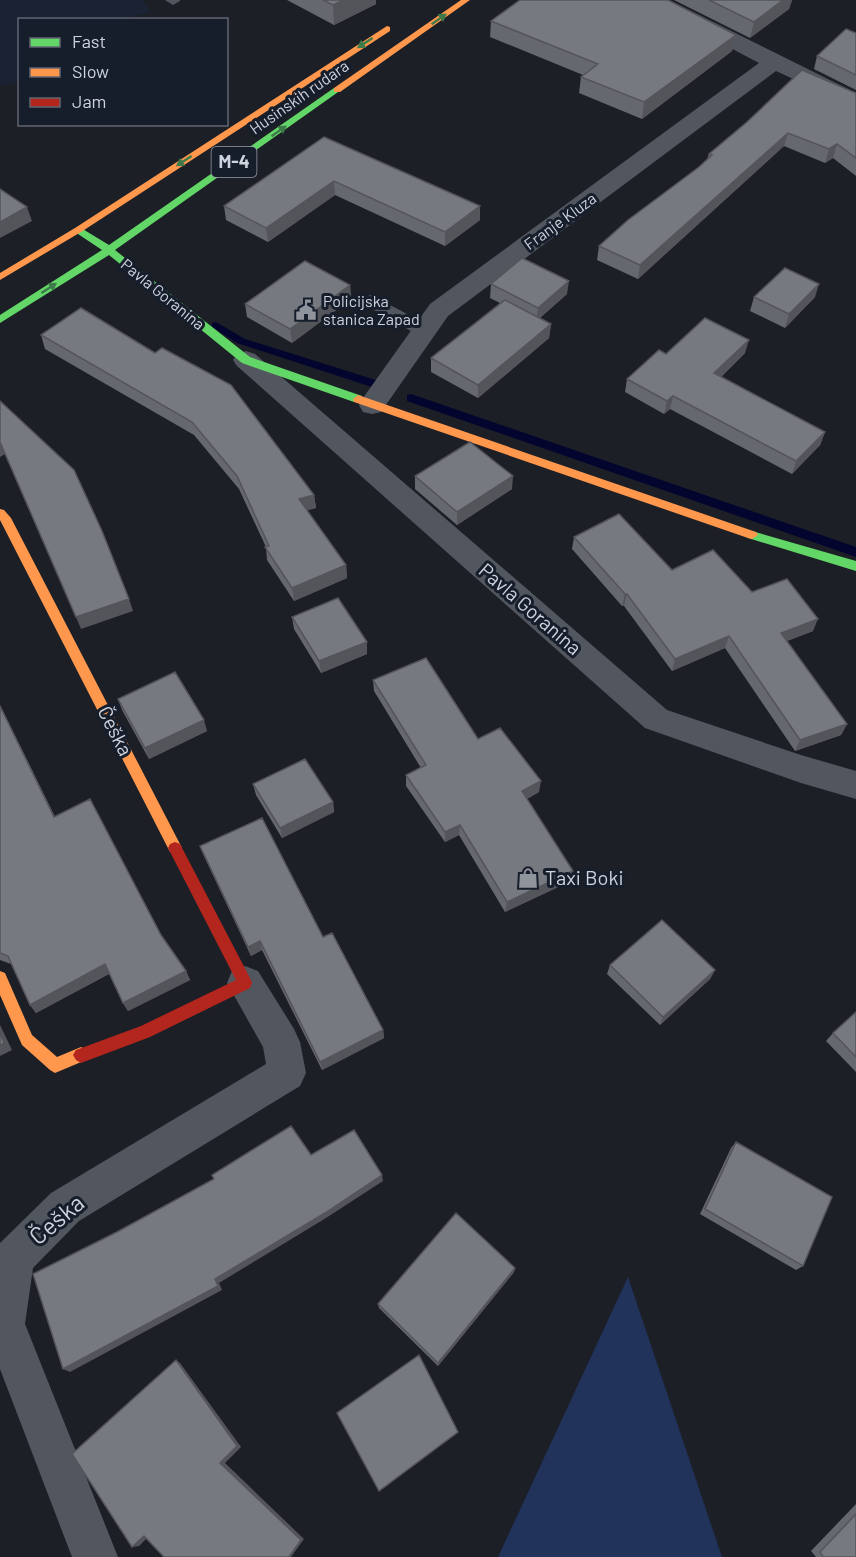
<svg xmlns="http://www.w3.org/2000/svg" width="856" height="1557" font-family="Barlow,sans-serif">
<rect width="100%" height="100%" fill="#1c1f26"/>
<path fill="#1b2234" d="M0 0H143L151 12 119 20H20L19 82 0 86Z"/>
<path fill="#21325b" d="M628 1277 722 1557H498Z"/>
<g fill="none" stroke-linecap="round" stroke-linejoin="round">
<path fill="#03052e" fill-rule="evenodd" d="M216 322 245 339 379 381 380 384 375 388 237 343 212 327V323Z
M411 394 856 547V557L407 401V395Z"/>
<path fill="#52565e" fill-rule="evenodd" d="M165 0H180V1L173 5Z
M371 295 432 327 434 331 432 335 425 337 418 335 365 305 362 301 365 297Z"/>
<path fill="#52565e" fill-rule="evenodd" d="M644 0H669L856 93V108L776 71 448 316 381 412 372 414 363 412 359 405 363 398 430 304 759 63 647 4Z
M246 351 255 354 667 710 801 755 856 771V799L801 783 645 728 237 366 233 360 237 354Z
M245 966 258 971 294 1029 300 1042 306 1073 300 1086 79 1221 33 1268 25 1324 118 1557H72L0 1369V1243L51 1193 266 1064 263 1047 227 983 232 971Z"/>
<path fill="#63d668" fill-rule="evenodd" d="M334 88 341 90 115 250 250 357 362 396V402H354L242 363 109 255 0 323V315L102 250 75 232V228H81L109 245Z
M752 531 856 561V571L748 538 746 535Z"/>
<path fill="#ff974d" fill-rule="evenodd" d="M461 0H470L340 92H334V88Z
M387 26 390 27V31L81 232 0 280V273L75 228Z
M358 395 756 532 758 535 752 539 748 538 354 402 353 399Z
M0 509 4 510 11 518 180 844 182 848 180 852 175 854 170 852 0 520Z
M0 971 5 973 32 1035 57 1057 81 1047 86 1050 89 1055 86 1060 55 1073 50 1070 22 1045 0 995Z"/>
<path fill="#b3261e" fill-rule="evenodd" d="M175 842 180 844 250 978 252 983 250 988 150 1037 81 1063 76 1060 73 1055 76 1050 141 1026 236 980 168 848 170 844Z"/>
</g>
<path fill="#65686e" d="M287 0H376V4L334 25Z
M674 0H792L789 9 750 38Z
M491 21 736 35 732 51 642 119 579 93 581 77 583 75 490 37Z
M856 33V90L814 69 817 56Z
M856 93V176L833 158 825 163 784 146 638 279 597 260 599 246 699 167 707 159 709 154Z
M324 137 480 220 445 246 335 195 268 242 226 220 224 206Z
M491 284 567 294 540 318 551 324 549 338 478 398 431 372V358L500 303 490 298Z
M350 285 351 299 292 343 247 317 245 304Z
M754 297H815L785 328 750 311Z
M81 308 314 495 316 508 307 510 346 565 347 578 294 601 267 560 266 547 239 489 194 435 45 349 41 335Z
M745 353 721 377 825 432 820 445 792 474 670 409 664 414 625 392 627 379 666 354Z
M415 476 512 489 457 525 415 489Z
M574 537 672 570 752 592 813 631 787 641 847 724 841 735 795 751 725 648 672 671 624 606H622L572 549Z
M292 617 367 642V654L321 673 294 629Z
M373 680 539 792 527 799 571 881 505 912 459 835 445 842 406 786V775L421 768 374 691Z
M118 699 207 731 149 759 122 710Z
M0 705 55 817 161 935 186 971 190 980 128 1011 123 1003 109 974 36 1013 30 1005 11 964 0 960Z
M253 784 333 802 334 812 282 838 256 795Z
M200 846 323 937 383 1030 384 1038 322 1070 262 950 251 956 204 856Z
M610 965 715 970 710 979 660 1025 607 974Z
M856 1012V1072L826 1041 833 1033Z
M736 1142 803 1266 796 1270 700 1214 731 1148Z
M515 1268 514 1272 438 1366 379 1308 378 1304Z
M856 1504V1557H816L811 1551Z"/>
<path fill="#53555a" d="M343 0H376V4L334 25 333 5Z
M783 0H792L789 9 750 38 754 22Z
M736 35 732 51 642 119 644 102Z
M788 133 784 146 638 279 640 265Z
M837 144 833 158 825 163 829 149Z
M334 181 335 195 268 242 266 228Z
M480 206V220L445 246V232Z
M27 207 32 221 0 238V222Z
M569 281 567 294 536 321 538 308Z
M819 284 815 297 785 328 789 314Z
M350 285 351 299 292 343 290 329Z
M551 324 549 338 478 398V385Z
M749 340 745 353 711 387 714 373Z
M673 396 670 409 664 414 667 401Z
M825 432 820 445 792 474 796 461Z
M0 442 5 454 0 457Z
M513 476 512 489 457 525V512Z
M314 495 316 508 301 512 299 499Z
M346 565 347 578 294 601 292 588Z
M625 594H627L624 606H622Z
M129 599 133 611 81 629 76 617Z
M818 619 813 631 776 645 781 633Z
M729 636 725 648 672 671 675 659Z
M367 642V654L321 673 319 661Z
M0 705 4 713 60 827 54 817Z
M204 720 207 731 149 759 145 748Z
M847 724 841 735 795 751 800 740Z
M541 781 539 792 521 802 522 791Z
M333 802 334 812 282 838 280 828Z
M460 825 459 835 445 842V832Z
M573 871 571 881 505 912 507 902Z
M260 941 262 950 251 956 248 947Z
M105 964 110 973 36 1013 30 1005Z
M715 970 710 979 660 1025 663 1017Z
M186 971 190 980 128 1011 123 1003Z
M0 1025 12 1050 0 1056Z
M383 1030 384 1038 322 1070 320 1062Z
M382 1175 383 1181 326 1218 219 1283 222 1290 70 1372 63 1369 215 1279Z
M515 1268 514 1272 438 1366V1363Z
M176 1360 180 1363 241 1447 225 1463 304 1539 291 1557H289L220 1463Z
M458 1432 380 1491H379Z
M150 1535 139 1546 132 1547 144 1536Z"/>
<path fill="#767980" stroke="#53555a" stroke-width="1.5" d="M323 0H343L333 5Z
M520 0H668L736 35 644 102 581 77 598 64 491 21Z
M709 0H783L754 22Z
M846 29 856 33V75L817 56Z
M802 70 856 93V158L837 144 829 149 788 133 640 265 599 246 628 220 699 167 712 155 709 154 747 122Z
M324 137 480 206 445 232 334 181 266 228 224 206Z
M0 189 27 207 0 222Z
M522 258 569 281 538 308 491 284Z
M305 261 350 285 290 329 245 304Z
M785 268 819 284 789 314 754 297Z
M505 300 551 324 478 385 431 358Z
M81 308 155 353 162 348 231 385 314 495 299 499 346 565 292 588 265 547 269 546 237 476 192 422 41 335Z
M705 318 749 340 714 373 825 432 796 461 673 396 667 401 627 379 659 350 666 354Z
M0 401 74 470 102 531 129 599 76 617 0 442Z
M470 442 513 476 457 512 415 476Z
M619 514 672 570 713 550 752 592 787 579 818 619 781 633 847 724 800 740 729 636 675 659 627 594H625L574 537Z
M338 598 367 642 319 661 292 617Z
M426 658 478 739 500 728 541 781 522 791 573 871 507 902 460 825 445 832 406 775 426 765 373 680Z
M175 672 204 720 145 748 118 699Z
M0 706 54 817 90 799 161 935 186 971 123 1003 105 964 30 1005 8 956 0 953Z
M305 759 333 802 280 828 253 784Z
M262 818 323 937 332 933 383 1030 320 1062 260 941 248 947 200 846Z
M662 920 715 970 663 1017 610 965Z
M856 1012V1057L833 1033Z
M0 1033 4 1043 0 1045Z
M291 1126 311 1155 354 1130 382 1175 325 1213 215 1279 218 1286 63 1369 33 1274 117 1232 214 1179 212 1175Z
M736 1142 832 1197 803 1266 705 1209Z
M456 1213 515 1268 438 1363 378 1304Z
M419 1355 458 1432 379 1491 337 1413Z
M176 1360 237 1446 220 1463 301 1540 289 1557H164L144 1536 132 1547 72 1454Z
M856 1514V1557H823L820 1552Z"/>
<defs><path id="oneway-solid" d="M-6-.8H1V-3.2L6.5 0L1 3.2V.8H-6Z" transform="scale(1.5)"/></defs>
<g fill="#3d7a4a">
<use href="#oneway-solid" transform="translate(439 19) rotate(-35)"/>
<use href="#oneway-solid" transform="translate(365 43) rotate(147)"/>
<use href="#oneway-solid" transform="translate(279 131) rotate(-35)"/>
<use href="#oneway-solid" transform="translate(184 161) rotate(147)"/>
<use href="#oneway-solid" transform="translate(49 288) rotate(-33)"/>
</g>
<defs>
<g id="civic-bare" transform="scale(1.62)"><path d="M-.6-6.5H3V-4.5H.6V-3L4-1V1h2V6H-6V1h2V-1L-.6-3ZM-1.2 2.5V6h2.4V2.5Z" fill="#90949d" stroke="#171e2b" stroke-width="2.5" paint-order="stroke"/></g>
<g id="shop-bare" transform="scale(1.62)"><path d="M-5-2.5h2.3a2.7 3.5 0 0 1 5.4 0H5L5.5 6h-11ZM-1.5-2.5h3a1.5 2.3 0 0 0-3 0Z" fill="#90949d" stroke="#171e2b" stroke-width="2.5" paint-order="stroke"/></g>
</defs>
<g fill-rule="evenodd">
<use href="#civic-bare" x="306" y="310"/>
<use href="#shop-bare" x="528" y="878"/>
</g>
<g text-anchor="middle" stroke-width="6" stroke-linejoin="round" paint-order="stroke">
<g font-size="16" fill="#cfd3dd" stroke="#171e2b">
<text transform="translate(299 97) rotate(-35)" y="6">Husinskih rudara</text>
<text transform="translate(560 221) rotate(-36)" y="6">Franje Kluza</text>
<text transform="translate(163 294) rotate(39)" y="6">Pavla Goranina</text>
</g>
<g font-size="16" fill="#cfd3dd" stroke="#171e2b" text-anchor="start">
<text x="323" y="307">Policijska<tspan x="323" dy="18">stanica Zapad</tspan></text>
</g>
<rect fill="#171e2b" stroke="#989da8" stroke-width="1.5" x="211.5" y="147" width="45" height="30" rx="4.5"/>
<g font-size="18" font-weight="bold" fill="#cfd3dd">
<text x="234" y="168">M-4</text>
</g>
<g font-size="20" fill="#cfd3dd" stroke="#171e2b">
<text transform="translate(530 609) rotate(41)" y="7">Pavla Goranina</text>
<text transform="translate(115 731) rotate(63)" y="7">Češka</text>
</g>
<g font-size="20" fill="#cfd3dd" stroke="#171e2b" text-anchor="start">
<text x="545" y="885">Taxi Boki</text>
</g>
<g font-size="24" fill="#cfd3dd" stroke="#171e2b">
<text transform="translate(57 1220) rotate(-40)" y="8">Češka</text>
</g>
</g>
<rect x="18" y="18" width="210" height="108" fill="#171e2b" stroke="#616672" stroke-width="1.5"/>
<rect x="30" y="38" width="30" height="9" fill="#63d668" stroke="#616672" stroke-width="1.5"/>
<text x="72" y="48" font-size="18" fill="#cfd3dd">Fast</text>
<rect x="30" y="68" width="30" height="9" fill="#ff974d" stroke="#616672" stroke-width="1.5"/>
<text x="72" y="78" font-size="18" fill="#cfd3dd">Slow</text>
<rect x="30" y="98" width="30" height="9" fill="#b3261e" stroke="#616672" stroke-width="1.5"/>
<text x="72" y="108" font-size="18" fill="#cfd3dd">Jam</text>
</svg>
